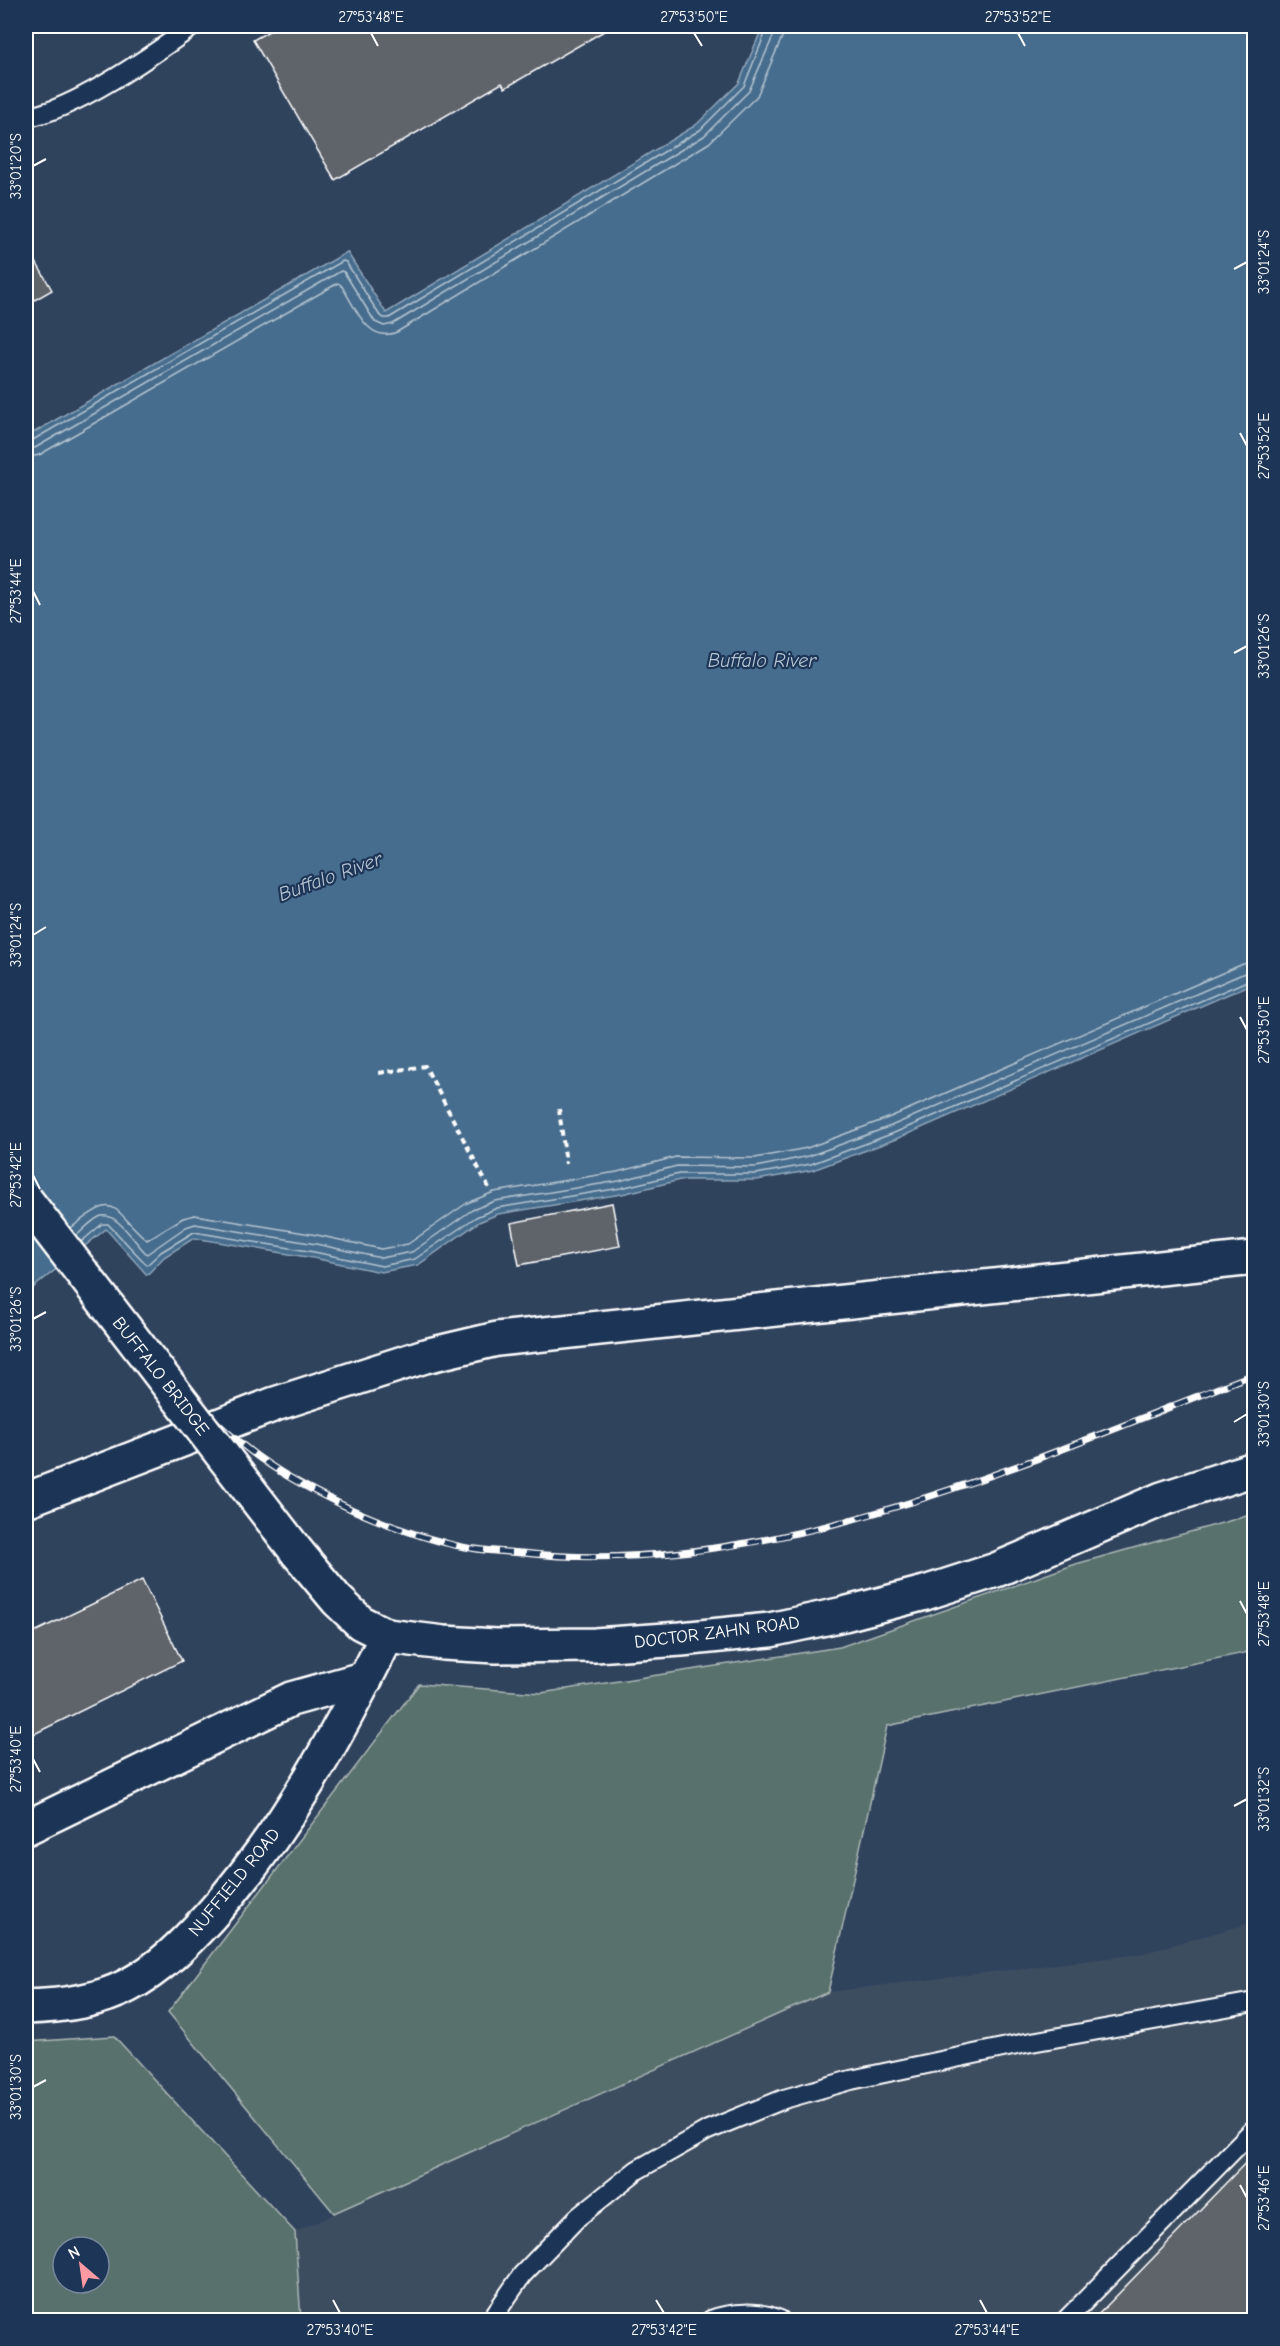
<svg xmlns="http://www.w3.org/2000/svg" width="1280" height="2346" font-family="'Comic Neue',sans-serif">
<rect width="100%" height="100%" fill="#30435d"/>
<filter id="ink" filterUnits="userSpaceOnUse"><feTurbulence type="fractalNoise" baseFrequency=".0167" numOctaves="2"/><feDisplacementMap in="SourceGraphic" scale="12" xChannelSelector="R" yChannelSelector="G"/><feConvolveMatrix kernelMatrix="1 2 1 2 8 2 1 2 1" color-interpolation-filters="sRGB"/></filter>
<g filter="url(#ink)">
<path fill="#3e4d61" d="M1254 1922V2320H301L295 2232 828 1992 1141 1954Z"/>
<path fill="#59716d" stroke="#acb8b6" stroke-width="1.5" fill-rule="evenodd" d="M1254 1514V1651L887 1726 828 1992 334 2213 168 2012 419 1684 541 1693 840 1647 1076 1564Z
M114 2036 295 2232 301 2320H26V2042ZM63 2247H99V2283H63Z"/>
<path fill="#466d8e" stroke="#90a7bb" stroke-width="1.5" d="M763 26H1254V983L896 1139 813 1170 757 1180H680L622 1194 498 1214 479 1222 418 1265 381 1272 313 1258 194 1238 164 1257 147 1275 106 1229 34 1287 26 1298V437L347 252 386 313 696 125 739 83Z"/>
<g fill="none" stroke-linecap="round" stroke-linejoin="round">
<path stroke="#b5c5d2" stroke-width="1.5" d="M26 442 31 441 343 261 346 262 380 316 384 318H389L700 130 744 86 768 26
M26 449 35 448 341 271 344 272 375 322 384 326 393 324 704 136 749 91 775 32 776 26
M26 458 39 455 338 283 341 285C354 304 367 345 397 332L709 143 757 96 783 35 785 26
M71 1228C119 1189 110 1209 147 1240L183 1218 195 1215 317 1235 381 1249 408 1244 467 1203 494 1192 617 1172 676 1157 755 1158 807 1148 888 1118 1243 964 1254 962
M76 1236C83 1230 91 1221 99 1217 116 1209 135 1244 147 1254L186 1227 195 1224 316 1244 381 1258 412 1252 472 1210 495 1201 619 1181 677 1166 756 1167 809 1156 891 1126 1247 972 1254 971
M81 1242 102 1224H108L147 1265 161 1252 194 1232 314 1252 382 1266 415 1259 476 1217 497 1208 621 1188 679 1174H756L811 1164 894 1133 1254 978"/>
</g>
<path fill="#5e646a" stroke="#fff" stroke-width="1.5" d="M278 26H613L505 88 502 83 335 180 253 40Z
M28 248 52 290 26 305V250Z
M612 1203 620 1246 519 1265 511 1223Z
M142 1580 182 1661 26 1738V1636Z
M1254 2154V2320H1093Z"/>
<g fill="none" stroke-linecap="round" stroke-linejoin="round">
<g stroke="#fff" stroke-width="22">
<path id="service" d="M26 117C72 112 154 54 193 26
M491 2320 522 2275 578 2217 637 2170 708 2130 784 2099 851 2080 1026 2043 1254 2002
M711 2320C730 2312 761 2311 780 2320
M1066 2320 1254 2129"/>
</g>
<g stroke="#fff" stroke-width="38">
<path id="minor" d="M26 1500 275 1404 425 1356 497 1339 1254 1258
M26 1828 291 1699 366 1678"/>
</g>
<g stroke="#fff" stroke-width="38">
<path id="tertiary" d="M297 1552 337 1600 361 1623 387 1636 444 1643 496 1646 595 1645 681 1639 770 1630 844 1614 925 1593 996 1570 1162 1499 1254 1469
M26 2007C59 2006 97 2002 127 1986 160 1969 185 1943 210 1916 285 1833 337 1736 387 1636"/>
</g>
<path stroke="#fff" stroke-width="4" stroke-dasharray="6 4.5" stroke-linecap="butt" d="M379 1073 425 1066 489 1188
M559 1109 566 1164"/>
<use href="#service" stroke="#1d3557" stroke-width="18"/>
<use href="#minor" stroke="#1d3557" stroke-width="33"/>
<use href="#tertiary" stroke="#1d3557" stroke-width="33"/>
<g stroke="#fff" stroke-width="7">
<path id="rail" d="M26 1189C56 1228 86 1267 116 1306 154 1356 194 1407 244 1446 277 1473 315 1492 353 1510 383 1523 414 1535 446 1543 470 1550 497 1551 523 1553 773 1580 1026 1462 1254 1374"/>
</g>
<use href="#rail" stroke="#1d3557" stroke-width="4.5" stroke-dasharray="14" stroke-linecap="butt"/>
<g stroke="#fff" stroke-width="38" stroke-linecap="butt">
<path id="tertiary-bridge" d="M26 1200 297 1552"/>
</g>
<use href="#tertiary-bridge" stroke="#1d3557" stroke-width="33"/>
</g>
</g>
<path fill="none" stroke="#fff" stroke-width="2" d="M371 33 378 46M694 33 702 46M1018 33 1025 46M33 166 46 159M1234 269 1247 262M1240 433 1247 446M33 591 40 605M1234 653 1247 646M33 935 46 927M1240 1017 1247 1030M33 1175 40 1189M33 1319 46 1312M1234 1422 1247 1414M1240 1601 1247 1614M33 1759 40 1772M1234 1806 1247 1799M33 2087 46 2080M1240 2185 1247 2198M333 2300 340 2313M656 2300 664 2313M980 2300 987 2313"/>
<g text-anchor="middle" stroke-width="4.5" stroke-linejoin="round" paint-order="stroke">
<g font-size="18" fill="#fff" stroke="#1d3557">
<text transform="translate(161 1376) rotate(52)" y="6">BUFFALO BRIDGE</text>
<text transform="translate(717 1632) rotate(-7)" y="6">DOCTOR ZAHN ROAD</text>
<text transform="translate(234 1882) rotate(-51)" y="6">NUFFIELD ROAD</text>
</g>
<g font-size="20" font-style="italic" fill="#b5c5d2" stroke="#1d3557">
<text x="762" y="667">Buffalo River</text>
<text transform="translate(330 876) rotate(-20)" y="7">Buffalo River</text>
</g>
</g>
<rect width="1280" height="2346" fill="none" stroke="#1d3557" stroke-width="66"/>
<g transform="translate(81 2265) rotate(331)"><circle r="28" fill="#1d3557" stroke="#77869a" stroke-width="1.5"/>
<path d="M0-4.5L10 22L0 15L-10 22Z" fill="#ff9aa2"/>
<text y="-9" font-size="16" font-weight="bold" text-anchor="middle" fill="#ffffff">N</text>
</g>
<rect x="33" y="33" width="1214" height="2280" fill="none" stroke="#fff" stroke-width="2"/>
<g font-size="15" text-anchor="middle" fill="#fff">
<text x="371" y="22">27°53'48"E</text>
<text x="694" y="22">27°53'50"E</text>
<text x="1018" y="22">27°53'52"E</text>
<text transform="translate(16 166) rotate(-90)" y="5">33°01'20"S</text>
<text transform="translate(1264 262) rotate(-90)" y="5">33°01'24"S</text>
<text transform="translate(1264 446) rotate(-90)" y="5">27°53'52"E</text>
<text transform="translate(16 591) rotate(-90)" y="5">27°53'44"E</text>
<text transform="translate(1264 646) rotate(-90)" y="5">33°01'26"S</text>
<text transform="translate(16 935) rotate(-90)" y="5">33°01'24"S</text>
<text transform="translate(1264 1030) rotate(-90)" y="5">27°53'50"E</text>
<text transform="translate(16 1175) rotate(-90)" y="5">27°53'42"E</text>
<text transform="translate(16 1319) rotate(-90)" y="5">33°01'26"S</text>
<text transform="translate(1264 1414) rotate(-90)" y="5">33°01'30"S</text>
<text transform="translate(1264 1614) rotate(-90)" y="5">27°53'48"E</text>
<text transform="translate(16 1759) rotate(-90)" y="5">27°53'40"E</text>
<text transform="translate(1264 1799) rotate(-90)" y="5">33°01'32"S</text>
<text transform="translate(16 2087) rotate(-90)" y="5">33°01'30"S</text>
<text transform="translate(1264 2198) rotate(-90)" y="5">27°53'46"E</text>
<text x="340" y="2335">27°53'40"E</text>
<text x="664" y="2335">27°53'42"E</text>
<text x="987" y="2335">27°53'44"E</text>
</g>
</svg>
